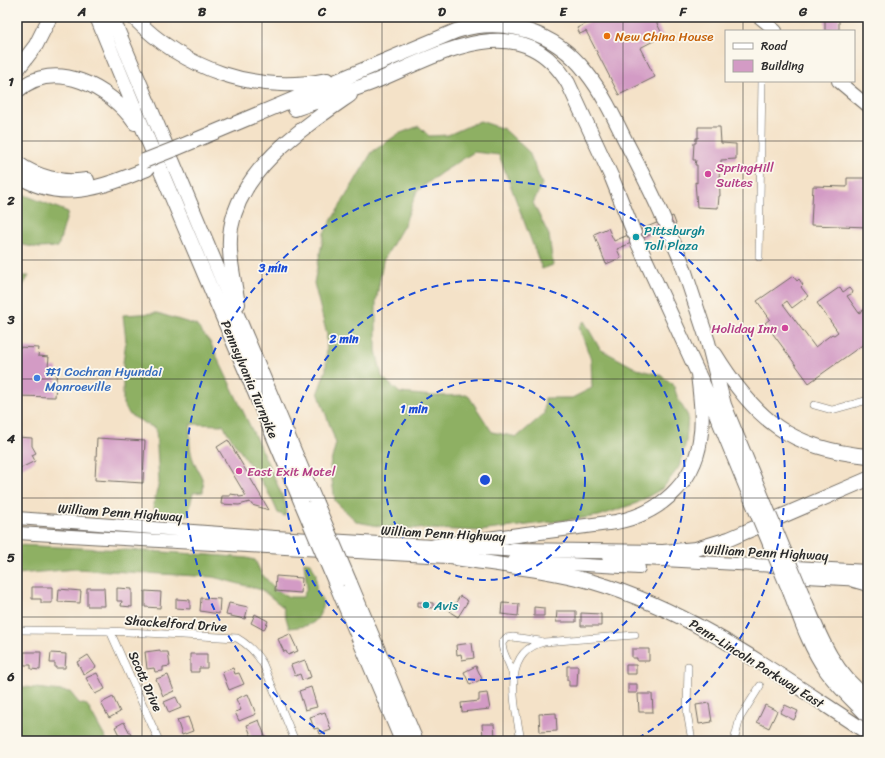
<svg xmlns="http://www.w3.org/2000/svg" width="885" height="758" font-family="Sriracha,sans-serif">
<rect width="100%" height="100%" fill="#fbf7ec"/>
<filter id="ink" filterUnits="userSpaceOnUse"><feTurbulence type="fractalNoise" baseFrequency=".025" numOctaves="2"/><feDisplacementMap in="SourceGraphic" scale="8" xChannelSelector="R" yChannelSelector="G"/><feConvolveMatrix kernelMatrix="1 2 1 2 8 2 1 2 1" color-interpolation-filters="sRGB"/></filter>
<filter id="wash" filterUnits="userSpaceOnUse"><feTurbulence type="fractalNoise" baseFrequency=".012" numOctaves="4" result="noise"/><feDisplacementMap in="SourceGraphic" scale="16" xChannelSelector="R" yChannelSelector="G"/><feGaussianBlur stdDeviation="0.9" result="paint"/><feColorMatrix in="noise" values="0 0 0 0 0 0 0 0 0 0 0 0 0 0 0 0 0 1.4 0 .05"/><feComposite in="paint" operator="in"/></filter>
<g filter="url(#wash)">
<rect width="100%" height="100%" fill="#f4e2c8"/>
<path fill="#8eb064" stroke="#5c6e48" d="M480 121 504 129 529 152 542 184 533 203 549 235 553 265 542 269 499 155 474 152 441 173 417 191 404 225 383 261 376 302V350L382 377 400 393 434 396 468 395 492 432 517 437 544 414 545 398H572L592 388 591 360 579 327 584 321 600 349 637 369 660 375 673 384 678 399 688 416 686 442 679 467 663 488 637 503 599 516 480 531 384 527 357 522 335 501 330 466 336 443 318 392 326 370 327 335 314 283 324 233 372 152 398 134 419 126 429 136 448 135Z
M17 192 68 212 58 247 39 248 17 244Z
M17 276H29L17 295Z
M157 313 196 325 210 342 271 470 287 507 285 516 278 513C266 481 240 455 223 425L191 424C189 438 189 450 194 462 199 475 205 477 203 492L193 493 188 515 175 516 157 513 153 506 159 482 156 429 130 415 123 404V363L126 341 123 315Z
M17 545C94 549 170 551 247 558L255 560 261 573 276 590 289 597H303L307 587 304 562 311 563 316 574V589L323 602C319 625 311 626 289 628L283 607 262 590 213 577 76 569 17 574Z
M17 686 70 692 79 703 87 705 107 741H17Z"/>
<g id="blocks">
<path fill="#d39bc5" d="M599 17H654L663 36 640 48 655 77 619 95 586 31 580 34 577 28Z
M825 17H839V31H825Z
M698 127H720L721 143 736 144V159L721 160V166H719L720 196H719L718 208 697 207 695 182 697 183V165H695L696 160H693L694 143H696V138H698Z
M847 178H868V227L811 225 813 186 847 187Z
M673 216 676 224 617 249 621 258 606 264 594 234 608 228 614 241Z
M793 276 797 281 799 279 803 285 801 287 808 296 792 308 787 301 783 304 815 347 832 334 834 335 838 332 817 303 840 287 843 292 849 288 853 293 847 296 859 313 868 307V341L809 383 765 323 770 319 757 301Z
M17 347 39 348 38 356 49 357 48 367H57L55 397 17 396Z
M17 437 32 438V446L36 453 32 455 35 461 17 470Z
M97 438 145 441 143 483 95 480Z
M228 440 269 510 252 505 250 502 239 505 221 504 222 496H230V494L238 495 239 497 246 496 217 447Z
M276 576 302 578 301 593 275 591Z
M32 587H52V603H41V599H32Z
M87 588H104L105 606H87Z
M117 588 132 589V607L121 606 122 601H117Z
M59 589 81 591 80 603 58 602Z
M145 591 161 592 160 608 145 607Z
M17 593H19L20 604 17 605Z
M460 596 468 601 458 617 450 612Z
M201 598 220 599 219 614 200 611Z
M176 599 190 600V609L176 608Z
M418 602 433 603V608L418 607Z
M229 603 248 607 245 619 226 615Z
M502 603 519 604 518 616 501 614Z
M534 607 544 608V616H534Z
M557 611H576V622H556Z
M581 613 601 614V626H581Z
M255 614 268 621 264 630 251 623Z
M290 634 298 651 288 655 286 651 284 652 278 639Z
M472 643 474 658 462 660 461 654 457 655 456 645Z
M632 649H649V661H637V658H632Z
M160 650V652H168L170 666 163 667V671L155 672 154 668 147 669 145 652Z
M24 652H41L40 670 31 669V665H24Z
M51 653 66 654 65 668H55V663H50Z
M190 654H207V668H199V672H190Z
M88 655 96 667 84 675 77 662Z
M305 660 311 677 302 680 300 674 295 676 291 665Z
M626 665H636V674H626Z
M476 666 482 679 470 685 464 672Z
M567 666H578L577 686H569V680H567Z
M233 668 235 674 239 673 244 684 229 690 222 672Z
M97 673 105 689 95 694 86 678Z
M168 675 174 691 163 696 156 679Z
M628 684H637V693H628Z
M311 687 317 707 305 710 299 691Z
M487 693 490 709 462 712 461 703 479 701V694Z
M248 694 256 714 239 721 235 712 241 710 236 699Z
M638 694H652L653 712H639Z
M113 697 120 712 109 718 101 703Z
M176 697 181 708 169 713 164 702Z
M709 703 712 722 699 724 696 705Z
M765 705 777 711 769 728 757 722Z
M785 705 798 711 794 720 780 713Z
M325 712 331 730 320 734 318 728 314 729 310 717Z
M556 713 557 731 540 732 539 714Z
M188 717 193 731 182 735 177 720Z
M259 720 266 739 253 741 247 725Z
M124 722 132 737 122 741 115 727Z
M482 724H494L495 737H483Z"/>
</g>
</g>
<g filter="url(#ink)">
<use href="#blocks" fill-opacity="0" stroke="#716b62" stroke-width="1"/>
<g fill="none" stroke-linecap="round" stroke-linejoin="round">
<g stroke="#716b62" stroke-width="8">
<path id="minor" d="M759 257 762 81
M814 405 832 410 868 400
M17 630 110 631 237 638C249 645 256 652 263 664L295 741
M110 631 159 741
M688 666 687 712 692 741
M513 678C512 665 502 655 502 643L506 638 513 637 540 641
M521 741C516 709 499 652 544 642L635 635
M734 741 740 718 760 686"/>
</g>
<g stroke="#716b62" stroke-width="14">
<path id="primary" d="M759 17 776 31
M838 81 868 106"/>
</g>
<g stroke="#716b62" stroke-width="14">
<path id="trunk" d="M17 518 275 537 521 551
M17 533 465 558
M608 557 868 571
M514 561 639 568
M787 576 863 580"/>
</g>
<g stroke="#716b62" stroke-width="16">
<path id="motorway" d="M97 17C163 180 234 341 302 504
M112 17 316 503
M133 17C184 69 255 95 327 80
M17 70 36 45 50 17
M17 91C55 57 111 88 135 123
M295 109C322 99 349 92 376 81 439 55 520 4 568 83L612 178 634 233
M177 148 456 31C505 16 555 32 586 72 602 92 613 115 624 138 638 165 652 192 664 220
M17 163C36 177 63 184 87 180
M17 175C61 204 103 187 147 169
M667 228 681 260 708 342 724 405 766 507
M637 241 713 406 755 508
M238 304C234 279 227 253 231 228 241 168 304 127 350 95
M715 354C755 419 790 449 868 456
M435 546 616 522C658 514 694 484 700 440 704 418 700 395 698 373
M513 550 663 552 696 549 729 539 868 479
M456 558C501 565 549 570 593 582 695 612 780 676 868 733
M854 580 868 584
M350 583 416 741
M336 584 402 741
M791 594C801 620 810 647 826 670 838 687 854 701 868 716
M802 594C818 632 832 673 868 698"/>
</g>
<use href="#minor" stroke="#fff" stroke-width="7"/>
<use href="#primary" stroke="#fff" stroke-width="12"/>
<use href="#trunk" stroke="#fff" stroke-width="12"/>
<use href="#motorway" stroke="#fff" stroke-width="14"/>
<g stroke="#716b62" stroke-width="16" stroke-linecap="butt">
<path id="motorway-bridge" d="M144 161 177 148
M316 503 350 583
M302 504 336 584
M766 507 802 594
M755 508 791 594"/>
</g>
<use href="#motorway-bridge" stroke="#fff" stroke-width="14"/>
</g>
</g>
<path fill="none" stroke="#2b2b2b" stroke-width="1" stroke-opacity="0.55" d="M142 17V741M262 17V741M382 17V741M503 17V741M623 17V741M743 17V31M743 81V741M17 141H868M17 260H868M17 379H868M17 498H868M17 617H868"/>
<g fill="none" stroke="#1d4ed8" stroke-width="2" stroke-dasharray="7 5">
<circle cx="485" cy="480" r="100"/>
<circle cx="485" cy="480" r="200"/>
<path d="M335 740A300 300 0 1 1 635 740"/>
</g>
<circle fill="#e8710a" stroke="#fbf7ec" stroke-width="1.5" cx="607" cy="36" r="4"/>
<g fill="#d1479c" stroke="#fbf7ec" stroke-width="1.5">
<circle cx="708" cy="174" r="4"/>
<circle cx="785" cy="328" r="4"/>
<circle cx="239" cy="471" r="4"/>
</g>
<g fill="#0f9aa8" stroke="#fbf7ec" stroke-width="1.5">
<circle cx="636" cy="237" r="4"/>
<circle cx="426" cy="605" r="4"/>
</g>
<circle fill="#3f7fe0" stroke="#fbf7ec" stroke-width="1.5" cx="37" cy="378" r="4"/>
<g text-anchor="middle" stroke-width="3.5" stroke-linejoin="round" paint-order="stroke">
<g font-size="13" fill="#c56008" stroke="#fbf7ec" text-anchor="start">
<text x="615" y="41">New China House</text>
</g>
<g font-size="13" fill="#b23c85" stroke="#fbf7ec" text-anchor="start">
<text x="716" y="172">SpringHill<tspan x="716" dy="15">Suites</tspan></text>
<text x="777" y="333" text-anchor="end">Holiday Inn</text>
<text x="247" y="476">East Exit Motel</text>
</g>
<g font-size="13" fill="#0d838f" stroke="#fbf7ec" text-anchor="start">
<text x="644" y="235">Pittsburgh<tspan x="644" dy="15">Toll Plaza</tspan></text>
<text x="434" y="610">Avis</text>
</g>
<g font-size="13" fill="#366cbe" stroke="#fbf7ec" text-anchor="start">
<text x="45" y="376">#1 Cochran Hyundai<tspan x="45" dy="15">Monroeville</tspan></text>
</g>
<g font-size="13" fill="#2b2b2b" stroke="#fbf7ec">
<text transform="translate(250 379) rotate(67)" y="5">Pennsylvania Turnpike</text>
<text transform="translate(120 512) rotate(4)" y="5">William Penn Highway</text>
<text transform="translate(443 533) rotate(3)" y="5">William Penn Highway</text>
<text transform="translate(766 552) rotate(3)" y="5">William Penn Highway</text>
<text transform="translate(176 623) rotate(4)" y="5">Shackelford Drive</text>
<text transform="translate(757 663) rotate(32)" y="5">Penn-Lincoln Parkway East</text>
<text transform="translate(146 681) rotate(66)" y="5">Scott Drive</text>
</g>
</g>
<circle cx="485" cy="480" r="6" fill="#1d4ed8" stroke="#fbf7ec" stroke-width="2"/>
<g font-size="12" text-anchor="middle" font-weight="bold" fill="#1d4ed8" stroke="#fbf7ec" stroke-width="3.5" stroke-linejoin="round" paint-order="stroke">
<text x="273" y="272">3 min</text>
<text x="344" y="343">2 min</text>
<text x="414" y="413">1 min</text>
</g>
<rect width="885" height="758" fill="none" stroke="#fbf7ec" stroke-width="44"/>
<rect x="725" y="30" width="130" height="52" fill="#fbf7ec" stroke="#a8a59f"/>
<rect x="733" y="43" width="20" height="6" fill="#ffffff" stroke="#a8a59f"/>
<text x="761" y="50" font-size="12" fill="#2b2b2b">Road</text>
<rect x="733" y="60" width="20" height="12" fill="#d39bc5" stroke="#a8a59f"/>
<text x="761" y="70" font-size="12" fill="#2b2b2b">Building</text>
<rect x="22" y="22" width="841" height="714" fill="none" stroke="#2b2b2b" stroke-width="1.5"/>
<g font-size="13" text-anchor="middle" font-weight="bold" fill="#2b2b2b">
<text x="82" y="16">A</text>
<text x="202" y="16">B</text>
<text x="322" y="16">C</text>
<text x="442" y="16">D</text>
<text x="563" y="16">E</text>
<text x="683" y="16">F</text>
<text x="803" y="16">G</text>
<text x="11" y="86">1</text>
<text x="11" y="205">2</text>
<text x="11" y="324">3</text>
<text x="11" y="443">4</text>
<text x="11" y="562">5</text>
<text x="11" y="681">6</text>
</g>
</svg>
